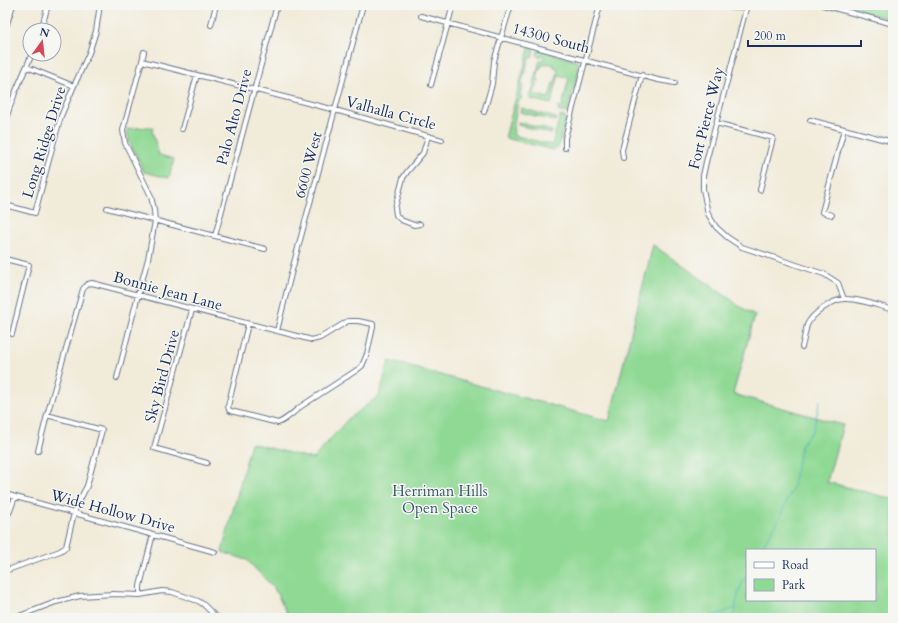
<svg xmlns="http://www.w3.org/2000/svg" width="898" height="623" font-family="Cardo,serif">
<rect width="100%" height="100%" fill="#f6f6f2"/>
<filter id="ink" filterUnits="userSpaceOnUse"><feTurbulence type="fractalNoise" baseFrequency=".025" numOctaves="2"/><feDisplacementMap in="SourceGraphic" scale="8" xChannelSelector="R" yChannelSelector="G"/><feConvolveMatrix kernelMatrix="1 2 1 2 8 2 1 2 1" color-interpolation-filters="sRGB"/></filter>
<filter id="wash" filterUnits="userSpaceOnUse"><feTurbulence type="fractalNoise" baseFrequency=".012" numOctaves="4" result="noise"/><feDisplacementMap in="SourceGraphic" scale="16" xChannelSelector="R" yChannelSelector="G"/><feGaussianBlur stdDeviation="0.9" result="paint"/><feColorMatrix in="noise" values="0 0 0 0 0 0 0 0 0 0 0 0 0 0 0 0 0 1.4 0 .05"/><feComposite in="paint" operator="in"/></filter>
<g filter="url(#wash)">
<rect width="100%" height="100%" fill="#f1ebd9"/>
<path fill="#90d994" stroke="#568479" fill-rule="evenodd" d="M720 5H744L742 11Z
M837 5H893V20Z
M528 47 534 50 532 58H529L521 85 523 86 520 95 522 97 521 99 518 102 513 129 514 131 513 135 552 145 560 116 565 117 566 118 558 148H555L554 150 505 138 529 49H530Z
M538 50 577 61 579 63V69L567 112 566 113 558 111 559 106 562 107 569 78 559 75 551 104 530 99 540 60 545 59 541 55 540 57 537 55ZM547 63 554 65V67L558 68 557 71 558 72 555 83H553L549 98 534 94 539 79 537 78 540 67H542L543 64 546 65Z
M521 108 556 118 555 121 520 112Z
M518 122 552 131 551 134 518 125Z
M148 127 153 128 152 131 159 155 174 159 169 178 144 172 129 141 127 129Z
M653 245 733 301 737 305 755 315 733 394 843 425 827 482 893 499V618H289L274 588 247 560 222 552 251 443 313 459 348 419 379 396 389 361 609 421ZM747 550H875V600H747Z"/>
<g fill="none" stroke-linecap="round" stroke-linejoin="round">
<path stroke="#41adbf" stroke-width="1" d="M760 550 778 521 793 487 801 445 813 430 820 401
M703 618 722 613 735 608
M735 618C736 599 738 590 747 574"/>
</g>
</g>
<g filter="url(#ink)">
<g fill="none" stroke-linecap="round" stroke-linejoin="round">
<g stroke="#667189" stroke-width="6">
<path id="minor" d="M747 5 706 162 703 176V189L708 214 716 227 727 237 742 247 824 274 838 283 844 299
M823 5 893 24
M421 16 658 80 675 83
M211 25 216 5
M5 30 13 5
M41 30 48 5
M142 61 335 110 442 140
M27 67 74 86
M431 85 453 5
M484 112 492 84 494 61 511 5
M810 120 893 142
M5 121 15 93 32 54
M716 123 773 138 760 190
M182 129 197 75
M565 148V138L600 5
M623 158 622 150 642 75
M5 205 35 213 54 141 61 116 74 86 89 53 96 31 100 5
M107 208 265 249
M832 215 822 212 844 129
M420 224 414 225 401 220 396 215 395 208 403 178 407 172 423 153 428 136
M215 236 277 5
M5 259 29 265 12 334
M192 310 154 448 207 463
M277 331 291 274 363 5
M802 347C804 340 805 332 807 325 812 314 832 300 844 299 858 298 880 306 893 310
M117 378 138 295 148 259 155 221 154 210 151 196 125 143 123 130 142 61 144 52
M38 451 47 415 83 289 88 284 92 283 312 340 320 338 348 321H358L373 324V327L367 354 362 366 357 370 303 405C294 411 288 419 278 423L231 411 229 410 228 406 248 324
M5 494 215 552
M6 517 10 511 15 497
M5 571 60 551 66 547 74 513 77 505 87 486 102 430 47 415
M140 595V586L153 534
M14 618 56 602 80 596 113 594 140 595 162 591 172 592 198 601 203 604 215 616 219 618"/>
</g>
<use href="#minor" stroke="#fff" stroke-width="4"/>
</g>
</g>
<g text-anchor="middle" stroke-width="3" stroke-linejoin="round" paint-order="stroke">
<g font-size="15" fill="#1b2f5e" stroke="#f6f6f2">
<text transform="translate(551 38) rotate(15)" y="5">14300 South</text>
<text transform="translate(391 113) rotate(15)" y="5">Valhalla Circle</text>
<text transform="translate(234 117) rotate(-75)" y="5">Palo Alto Drive</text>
<text transform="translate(706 118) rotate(-76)" y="5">Fort Pierce Way</text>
<text transform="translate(44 142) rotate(-73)" y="5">Long Ridge Drive</text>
<text transform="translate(308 165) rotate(-75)" y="5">6600 West</text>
<text transform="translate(168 291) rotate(15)" y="5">Bonnie Jean Lane</text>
<text transform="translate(162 376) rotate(-75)" y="5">Sky Bird Drive</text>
<text transform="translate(113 511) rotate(15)" y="5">Wide Hollow Drive</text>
</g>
<g font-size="15" fill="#385a6c" stroke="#f6f6f2">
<text x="440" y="496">Herriman Hills<tspan x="440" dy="17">Open Space</tspan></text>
</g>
</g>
<rect width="898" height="623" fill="none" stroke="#f6f6f2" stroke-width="20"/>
<rect x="746" y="549" width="130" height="52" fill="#f6f6f2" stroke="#9ea6b7"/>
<rect x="754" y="562" width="20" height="6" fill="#ffffff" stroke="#9ea6b7"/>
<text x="782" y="569" font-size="12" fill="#1b2f5e">Road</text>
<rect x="754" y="579" width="20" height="12" fill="#90d994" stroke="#9ea6b7"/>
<text x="782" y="589" font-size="12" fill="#1b2f5e">Park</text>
<g transform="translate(42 42) rotate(15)"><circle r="19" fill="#f6f6f2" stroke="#9ea6b7"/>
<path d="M0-3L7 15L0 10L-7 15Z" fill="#d1495b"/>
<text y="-6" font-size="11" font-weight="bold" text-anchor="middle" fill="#1b2f5e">N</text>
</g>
<path d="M748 40v6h113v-6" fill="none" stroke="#1b2f5e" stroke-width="2"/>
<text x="754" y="40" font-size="12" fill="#1b2f5e" stroke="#f6f6f2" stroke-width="3" paint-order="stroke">200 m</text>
</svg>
